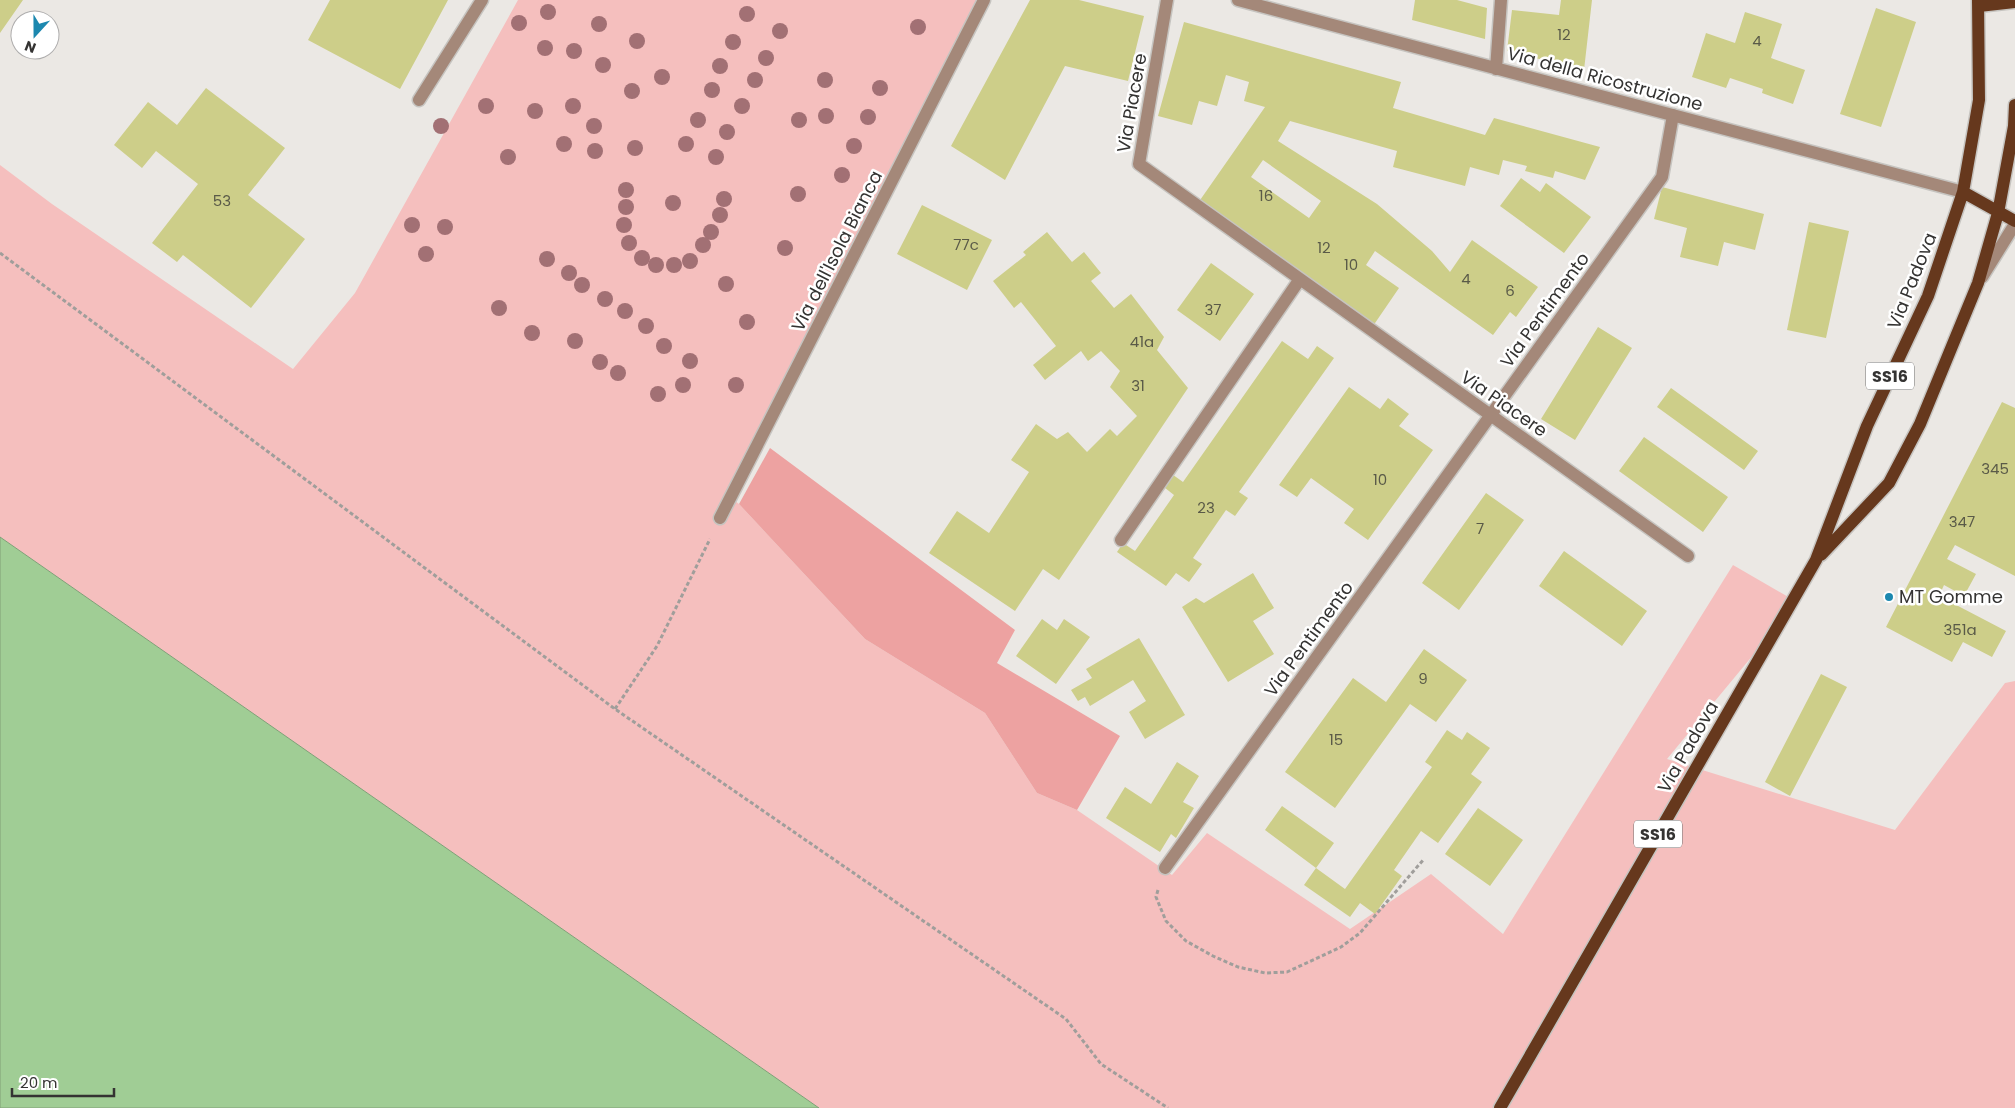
<svg xmlns="http://www.w3.org/2000/svg" width="2015" height="1108" font-family="Poppins,sans-serif">
<rect width="100%" height="100%" fill="#ebe8e4"/>
<path fill="#f5bfbe" d="M518 0H988L726 494 739 504 865 639 985 713 1037 793 1077 810 1172 875 1207 833 1350 929 1431 874 1503 934 1733 565 1797 602 1667 759 1895 830 2005 683 2015 681V1108H819L0 537V165L52 204 293 369 355 293Z"/>
<path fill="#eda2a1" d="M770 448 1015 630 997 663 1120 736 1077 810 1037 793 985 713 865 639 739 504Z"/>
<path fill="#a0cd95" stroke="#809f77" d="M0 537 819 1108H0Z"/>
<path fill="#cdce89" fill-rule="evenodd" d="M0 0H23L0 33Z
M330 0H448L400 89 308 40Z
M1030 0H1079L1144 16 1128 81 1065 66 1005 180 951 146Z
M1415 0H1457L1487 8 1485 39 1412 20Z
M1561 0H1592L1584 70 1507 51 1512 10 1559 15Z
M1876 8 1916 22 1881 127 1840 114Z
M1745 12 1782 24 1771 58 1805 70 1793 104 1762 93 1763 89 1730 78 1726 88 1692 77 1706 33 1735 43Z
M1184 22 1401 82 1393 108 1485 135 1494 118 1600 147 1585 180 1555 171 1553 178 1525 171 1527 166 1503 160 1499 175 1470 167 1465 186 1393 167 1397 151 1290 121 1278 141 1377 204 1432 251 1450 272 1472 240 1538 287 1516 317 1510 312 1493 335 1375 251 1366 265 1399 288 1373 326 1198 203 1265 107 1244 101 1249 82 1226 75 1217 106 1199 101 1192 125 1158 116ZM1263 160 1321 201 1309 218 1251 177Z
M206 88 285 148 248 195 305 239 251 308 183 255 177 262 152 243 198 184 156 151 142 168 114 145 148 102 177 125Z
M1521 178 1540 192 1546 183 1591 217 1564 253 1500 206Z
M1662 187 1764 214 1755 250 1724 242 1718 266 1680 257 1687 228 1654 219Z
M922 205 992 240 967 290 897 254Z
M1809 222 1849 231 1826 338 1787 330Z
M1047 232 1072 262 1084 252 1101 273 1091 281 1114 308 1131 294 1164 337 1157 350 1188 388 1059 580 1043 569 1015 611 929 553 957 511 989 533 1029 472 1011 460 1036 424 1057 439 1068 432 1087 452 1110 429 1117 436 1137 416 1110 387 1120 371 1101 351 1088 361 1081 351 1045 380 1033 365 1056 346 1021 302 1014 308 993 281 1026 255 1023 252Z
M1211 263 1254 294 1220 341 1177 310Z
M1598 327 1632 348 1575 440 1541 419Z
M1282 341 1308 359 1317 346 1334 358 1239 492 1248 498 1235 516 1226 510 1193 558 1202 564 1189 582 1176 573 1166 586 1117 552 1123 543 1135 551 1174 495 1160 484 1169 472 1183 482Z
M1349 387 1380 409 1388 398 1409 414 1399 426 1433 450 1368 540 1344 523 1354 509 1311 478 1297 497 1279 485Z
M1671 388 1758 451 1744 470 1657 407Z
M2002 402 2015 408V576L1955 545 1947 559 1976 574 1964 596 1944 585 1939 596 2006 631 1992 657 1963 642 1952 662 1886 627Z
M1644 437 1728 497 1703 532 1619 471Z
M1486 493 1524 520 1459 610 1422 583Z
M1564 551 1647 611 1622 646 1539 586Z
M1253 573 1274 608 1253 621 1274 654 1228 682 1182 607 1196 598 1204 603Z
M1042 619 1057 630 1064 619 1090 637 1056 684 1016 656Z
M1139 638 1185 715 1145 739 1129 712 1146 701 1133 680 1090 706 1085 697 1078 701 1071 690 1092 678 1086 669Z
M1424 649 1467 680 1436 722 1410 704 1335 808 1285 772 1353 678 1386 702Z
M1821 674 1847 687 1790 796 1765 782Z
M1447 730 1462 740 1467 732 1490 748 1471 774 1482 782 1438 843 1421 831 1394 870 1402 876 1375 914 1360 903 1350 917 1304 885 1316 868 1345 889 1432 767 1425 762Z
M1177 762 1199 776 1183 802 1194 808 1176 838 1171 834 1160 852 1106 818 1125 787 1151 804Z
M1282 806 1334 843 1316 868 1265 830Z
M1478 808 1523 840 1490 886 1445 854Z"/>
<g fill="none" stroke-linecap="round" stroke-linejoin="round">
<g stroke="#c6c4c0" stroke-width="15">
<path id="minor" d="M1167 0 1139 164 1688 556
M1238 0 1963 192
M1496 69 1501 0
M419 100 482 0
M1982 277 2015 224
M720 518 984 0
M1121 540 1300 279
M1165 868 1662 177 1673 115"/>
</g>
<g stroke="#c6c4c0" stroke-width="15">
<path id="major" d="M1979 6 2015 2
M1963 192 2015 221
M1821 555 1889 483 1920 424 1978 283 1998 213 2014 126 2015 105
M1500 1108 1816 560 1867 426 1928 296 1963 192 1979 100 1978 0"/>
</g>
<path stroke="#a09e9b" stroke-width="3" stroke-dasharray="4 2.5" stroke-linecap="butt" d="M0 253 615 709 1066 1019 1101 1064 1168 1108
M615 709 657 646 710 539
M1158 890 1156 897 1166 921 1186 941 1213 956 1238 967 1265 973 1287 972 1341 947 1360 933 1424 859"/>
<use href="#minor" stroke="#a48879" stroke-width="12"/>
<use href="#major" stroke="#66381d" stroke-width="12"/>
</g>
<g fill="#a27074">
<circle cx="548" cy="12" r="8"/>
<circle cx="747" cy="14" r="8"/>
<circle cx="519" cy="23" r="8"/>
<circle cx="599" cy="24" r="8"/>
<circle cx="918" cy="27" r="8"/>
<circle cx="780" cy="31" r="8"/>
<circle cx="637" cy="41" r="8"/>
<circle cx="733" cy="42" r="8"/>
<circle cx="545" cy="48" r="8"/>
<circle cx="574" cy="51" r="8"/>
<circle cx="766" cy="58" r="8"/>
<circle cx="603" cy="65" r="8"/>
<circle cx="720" cy="66" r="8"/>
<circle cx="662" cy="77" r="8"/>
<circle cx="755" cy="80" r="8"/>
<circle cx="825" cy="80" r="8"/>
<circle cx="880" cy="88" r="8"/>
<circle cx="712" cy="90" r="8"/>
<circle cx="632" cy="91" r="8"/>
<circle cx="486" cy="106" r="8"/>
<circle cx="573" cy="106" r="8"/>
<circle cx="742" cy="106" r="8"/>
<circle cx="535" cy="111" r="8"/>
<circle cx="826" cy="116" r="8"/>
<circle cx="868" cy="117" r="8"/>
<circle cx="698" cy="120" r="8"/>
<circle cx="799" cy="120" r="8"/>
<circle cx="441" cy="126" r="8"/>
<circle cx="594" cy="126" r="8"/>
<circle cx="727" cy="132" r="8"/>
<circle cx="564" cy="144" r="8"/>
<circle cx="686" cy="144" r="8"/>
<circle cx="854" cy="146" r="8"/>
<circle cx="635" cy="148" r="8"/>
<circle cx="595" cy="151" r="8"/>
<circle cx="508" cy="157" r="8"/>
<circle cx="716" cy="157" r="8"/>
<circle cx="842" cy="175" r="8"/>
<circle cx="626" cy="190" r="8"/>
<circle cx="798" cy="194" r="8"/>
<circle cx="724" cy="199" r="8"/>
<circle cx="673" cy="203" r="8"/>
<circle cx="626" cy="207" r="8"/>
<circle cx="720" cy="215" r="8"/>
<circle cx="412" cy="225" r="8"/>
<circle cx="624" cy="225" r="8"/>
<circle cx="445" cy="227" r="8"/>
<circle cx="711" cy="232" r="8"/>
<circle cx="629" cy="243" r="8"/>
<circle cx="703" cy="245" r="8"/>
<circle cx="785" cy="248" r="8"/>
<circle cx="426" cy="254" r="8"/>
<circle cx="642" cy="258" r="8"/>
<circle cx="547" cy="259" r="8"/>
<circle cx="690" cy="261" r="8"/>
<circle cx="656" cy="265" r="8"/>
<circle cx="674" cy="265" r="8"/>
<circle cx="569" cy="273" r="8"/>
<circle cx="726" cy="284" r="8"/>
<circle cx="582" cy="285" r="8"/>
<circle cx="605" cy="299" r="8"/>
<circle cx="499" cy="308" r="8"/>
<circle cx="625" cy="311" r="8"/>
<circle cx="747" cy="322" r="8"/>
<circle cx="646" cy="326" r="8"/>
<circle cx="532" cy="333" r="8"/>
<circle cx="575" cy="341" r="8"/>
<circle cx="664" cy="346" r="8"/>
<circle cx="690" cy="361" r="8"/>
<circle cx="600" cy="362" r="8"/>
<circle cx="618" cy="373" r="8"/>
<circle cx="683" cy="385" r="8"/>
<circle cx="736" cy="385" r="8"/>
<circle cx="658" cy="394" r="8"/>
</g>
<circle fill="#1c88af" stroke="#fff" stroke-width="2" cx="1889" cy="597" r="5"/>
<g text-anchor="middle" stroke-width="5" stroke-linejoin="round" paint-order="stroke">
<g font-size="15" fill="#5a5a48">
<text x="1564" y="40">12</text>
<text x="1757" y="46">4</text>
<text x="1266" y="201">16</text>
<text x="222" y="206">53</text>
<text x="966" y="250">77c</text>
<text x="1324" y="253">12</text>
<text x="1351" y="270">10</text>
<text x="1466" y="284">4</text>
<text x="1510" y="296">6</text>
<text x="1213" y="315">37</text>
<text x="1142" y="347">41a</text>
<text x="1138" y="391">31</text>
<text x="1995" y="474">345</text>
<text x="1380" y="485">10</text>
<text x="1206" y="513">23</text>
<text x="1962" y="527">347</text>
<text x="1480" y="534">7</text>
<text x="1960" y="635">351a</text>
<text x="1423" y="684">9</text>
<text x="1336" y="745">15</text>
</g>
<g fill="#fff" stroke="#717070" stroke-width="1">
<rect x="1866" y="362.5" width="48" height="27" rx="4"/>
<rect x="1634" y="820.5" width="48" height="27" rx="4"/>
</g>
<g font-size="16" font-weight="bold" fill="#343332">
<text x="1890" y="382">SS16</text>
<text x="1658" y="840">SS16</text>
</g>
<g font-size="18" fill="#343332" stroke="#fff">
<text transform="translate(1605 79) rotate(15)" y="6">Via della Ricostruzione</text>
<text transform="translate(1132 103) rotate(-80)" y="6">Via Piacere</text>
<text transform="translate(837 251) rotate(-63)" y="6">Via dell'Isola Bianca</text>
<text transform="translate(1912 281) rotate(-68)" y="6">Via Padova</text>
<text transform="translate(1545 310) rotate(-54)" y="6">Via Pentimento</text>
<text transform="translate(1504 404) rotate(35)" y="6">Via Piacere</text>
<text transform="translate(1309 639) rotate(-54)" y="6">Via Pentimento</text>
<text transform="translate(1688 747) rotate(-60)" y="6">Via Padova</text>
</g>
<g font-size="18" fill="#343332" stroke="#fff" text-anchor="start">
<text x="1899" y="603">MT Gomme</text>
</g>
</g>
<g transform="translate(35 35) rotate(201)"><circle r="24" fill="#ffffff" stroke="#aeadad"/>
<path d="M0-4L9 19L0 12L-9 19Z" fill="#1c88af"/>
<text y="-8" font-size="14" font-weight="bold" text-anchor="middle" fill="#343332">N</text>
</g>
<path d="M12 1088v8h102v-8" fill="none" stroke="#343332" stroke-width="2.5"/>
<text x="20" y="1088" font-size="15" fill="#343332" stroke="#ffffff" stroke-width="4" paint-order="stroke">20 m</text>
</svg>
